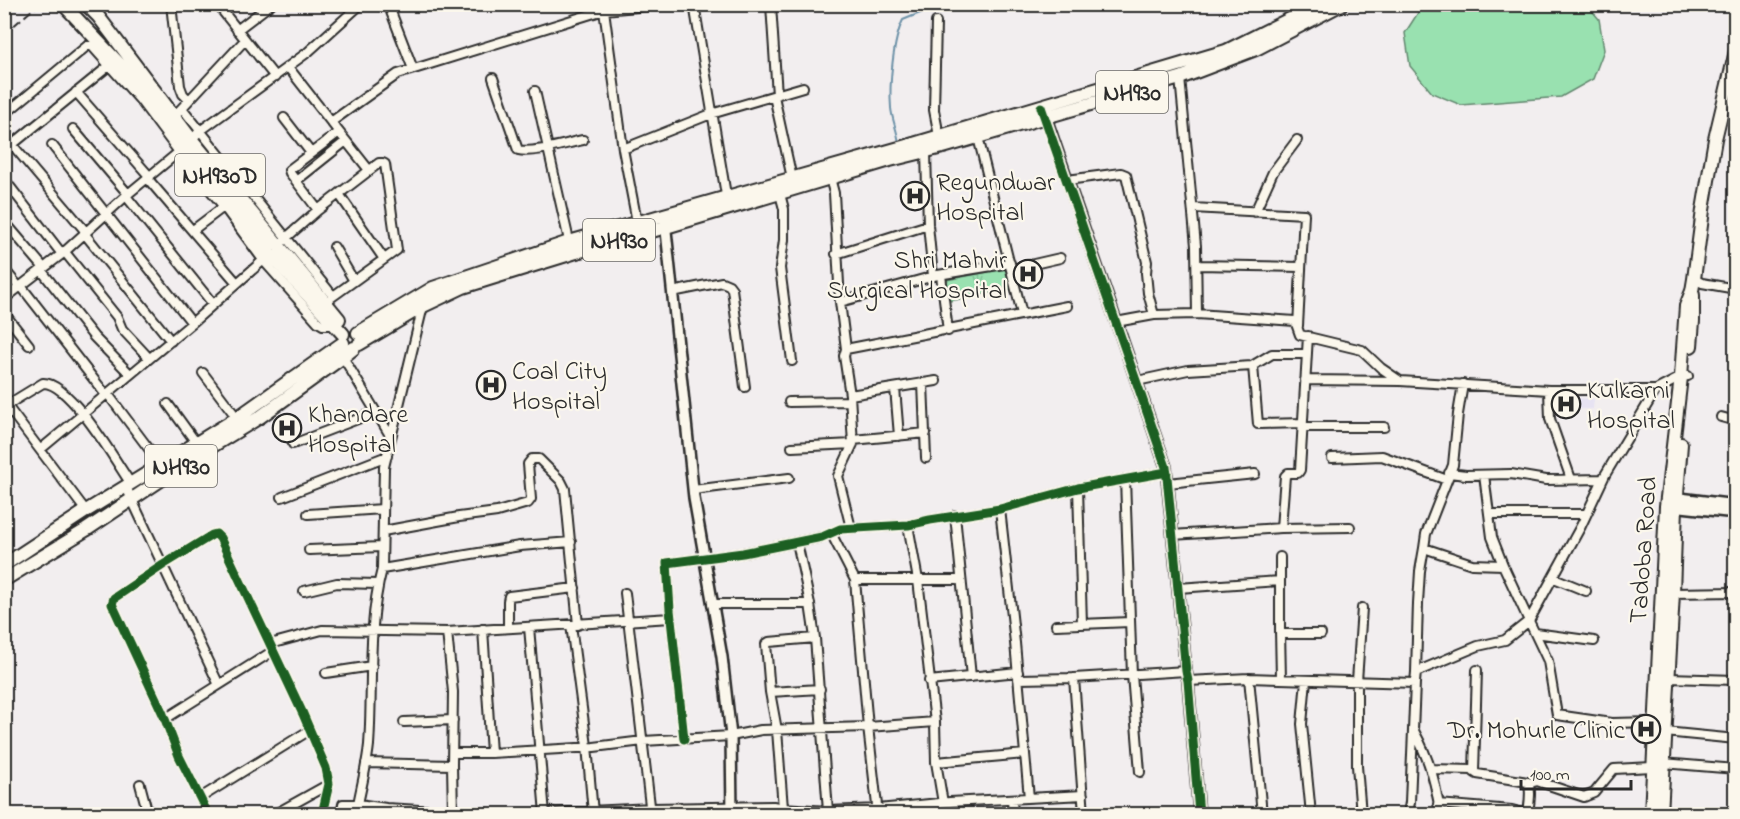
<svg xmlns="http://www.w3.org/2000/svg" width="1740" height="819" font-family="'Indie Flower',sans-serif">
<defs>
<pattern id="park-tufts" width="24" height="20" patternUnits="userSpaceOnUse" patternTransform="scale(1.5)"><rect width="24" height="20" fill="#99e1b0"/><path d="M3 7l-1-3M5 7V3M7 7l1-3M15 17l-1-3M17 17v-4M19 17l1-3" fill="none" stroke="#84c198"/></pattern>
</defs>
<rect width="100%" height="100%" fill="#f2eeef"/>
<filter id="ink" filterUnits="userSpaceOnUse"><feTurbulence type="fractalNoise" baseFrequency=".0167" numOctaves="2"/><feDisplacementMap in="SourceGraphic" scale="12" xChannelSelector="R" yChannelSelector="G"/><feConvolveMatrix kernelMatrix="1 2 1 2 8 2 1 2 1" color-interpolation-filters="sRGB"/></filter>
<g filter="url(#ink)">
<path fill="#e7e3f2" d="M1573 398 1594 399 1593 409H1573V413L1552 415V403Z"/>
<path fill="url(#park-tufts)" stroke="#62866e" stroke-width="1.5" d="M1008 268 1012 289 949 301 946 280Z"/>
<path fill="#99e1b0" stroke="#62866e" stroke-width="1.5" d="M1423 5H1587L1599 19 1604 50 1593 79 1561 97 1461 105 1432 93 1410 66 1405 33Z"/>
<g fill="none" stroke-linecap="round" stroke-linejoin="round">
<path stroke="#6e92a8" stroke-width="2" d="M899 144C898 132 892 120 891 108 889 85 893 40 903 20L930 9 934 4
M815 189 853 177"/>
<g stroke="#2b2b2b" stroke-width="12">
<path id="minor" d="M171 4 180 86 183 94 189 100
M217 4 275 77
M388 4 413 69
M694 4 727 201
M744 4H780
M771 5 777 95
M604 10 623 149 637 222
M936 22 934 110 939 136
M237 30 271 4
M288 67 331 122 398 74 604 10 670 4
M493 78 518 150C533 154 567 143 583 140
M1180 78 1196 246 1197 314
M535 91 570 245
M76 92 150 177
M774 96 793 183
M182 108 333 296
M179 111 245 40
M4 115 87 46H92L140 100 179 152 224 207 263 260 318 322 323 325H334
M284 118 311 153
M331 122 369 170
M73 129 128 194
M978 137 1022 314
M189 142 200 131 308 52 361 4
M52 145 192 323
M623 149 711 114 803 87
M926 152 928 225 933 276
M830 178 834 193 840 302 846 349 844 356 850 395 853 444 838 476 851 528
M4 179 62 254
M148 179 237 283
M1067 180 1121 173 1126 175 1147 262 1146 273 1148 293 1154 315
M296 181 346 141
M339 194 384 259
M780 194 784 209V240L780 268 792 361
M126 196 213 304
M1193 208 1304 214 1298 326
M318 210 290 173 289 170 339 132
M1255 212 1273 172 1297 140
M4 221 44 268
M193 230 226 205
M86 232 15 148 13 144 110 65
M84 233 171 341
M278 245 318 210 379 163H383L385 164 397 250 325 302
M334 247 354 281
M64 251 117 317 122 329 149 358
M836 254 928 225
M1197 265 1301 267
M4 269 19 287
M1012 269 1060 258
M41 270 94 337 130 374
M941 275 948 331
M1694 279 1702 283 1736 289
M21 286 106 395
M672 292 722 282 729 285 732 289 745 387
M4 299 62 254 128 194 180 151
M840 302 938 275 1010 263
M423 306 384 467 382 569C367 626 373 687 369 745 367 764 362 784 358 804L386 808 453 812
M4 313 29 345
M1116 322 1154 315 1197 314 1295 321 1300 335 1362 350 1381 368 1400 381 1549 390H1656L1681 377 1688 376
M846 349C920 335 993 320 1067 306
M343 357 391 437
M1253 366 1258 424 1303 423
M203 373 237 418
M1305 380 1400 381
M1137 381 1188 370 1252 366 1272 354H1307
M923 383 926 458
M895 388 899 436
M1549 390 1550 419 1571 479
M107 393 161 465
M850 395 936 381
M4 402 86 511
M789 402 849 401
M168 404 197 444
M7 405 43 383C70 382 116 462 131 484
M1721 417 1736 421
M1303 427H1384
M853 440 926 433
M293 444 376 412
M792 447 853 444
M41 449 192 323 267 257
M1332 458 1382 456 1447 480
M1449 473 1466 475 1511 474 1546 480 1603 479
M1484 475 1492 537 1503 565 1529 621
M1125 479 1132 675 1140 772
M1168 483 1255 474
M126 487 219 685
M1078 488 1082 624
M693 490 789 478
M282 497 387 456
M1000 509 1015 643 1029 798
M308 514 383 509
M1489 514H1586
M955 515 971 677
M908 525 918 580 935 722 936 762 943 803
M1281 528 1285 476 1288 473H1298L1300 470 1308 336
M383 531 459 517 497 512 528 503 531 499 528 464 532 459H539L561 481 565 489 578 625
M831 533 855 580 868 727 878 814
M1172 535 1281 528 1350 527
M797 542 810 604 815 638 828 811
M1424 548 1472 564 1503 565
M309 550 381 547
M1280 557V630L1281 679
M382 569 520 546 571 542
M1554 578 1586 591
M855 580H961
M1178 588 1280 581
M304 591 337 583 378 584
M625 593 651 814
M1673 593 1736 592
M712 604H810
M1529 621 1581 526 1605 475 1656 390
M571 625 587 746 593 813
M1056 625 1130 622
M529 627 545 814
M508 628V601L509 596 575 588
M483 629 491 753
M1535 633 1594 641
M1280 634H1321
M270 644 322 630 447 632
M1477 670 1474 772 1477 774 1528 782C1532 791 1529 804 1528 814
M1416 672 1418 603 1420 571 1424 548 1426 534 1453 465 1458 414 1463 384
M326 673 372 666
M1074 678 1084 814
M1249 678 1262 814
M1668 678 1736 680
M1018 679 1074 678 1186 671
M1306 680 1302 724 1311 814
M929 681 1018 672
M1188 681 1249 678 1415 683 1416 672 1478 646 1505 640 1529 621 1548 661 1557 715 1612 723 1654 722
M770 692 820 689
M165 719 273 651
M404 722 453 720
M1414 731C1425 751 1433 773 1437 795 1439 802 1439 808 1440 814
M1665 732 1736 739
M684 739 670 610 667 563 743 553 822 537 840 529 908 525 930 520 1000 509 1078 488 1167 472
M453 753H491L594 747 643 741 731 736 761 730 868 727 935 722
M936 762 1025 754
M366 763 452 765
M1663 763 1736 769
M1431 769 1473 770
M1529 783 1537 781 1584 797 1594 793 1614 769 1652 767
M140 784 148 814
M200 798 310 730
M1012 799 1013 814
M1438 804 1512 810 1527 814
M783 808 777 730 770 692 766 644 769 642 815 638
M132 814 147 812
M208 814 179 756 163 714 112 604 114 598 163 565 212 535 216 534 220 538 303 714 326 768 329 784 322 814
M275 814 329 784
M341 814 343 804H358
M453 814 452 765 453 692 447 632 671 618
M527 814 652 808 773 806 783 808 828 811 878 809 950 802 1083 795
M1361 814 1357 766V681L1362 608
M1408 814 1410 802 1415 683"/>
</g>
<g stroke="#2b2b2b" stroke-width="14">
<path id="tertiary" d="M1046 118 1166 467 1186 671 1188 681 1199 814
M665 221 694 498 722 657 731 736 732 814
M1672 497 1736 505
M1672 506 1736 513"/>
</g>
<g stroke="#2b2b2b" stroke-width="16">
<path id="primary" d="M1691 346 1693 321V295
M1651 814 1666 506 1681 377 1686 306 1692 291 1694 279 1703 210 1715 139 1736 51
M1661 814 1673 593 1676 507 1681 444"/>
</g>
<g stroke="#2b2b2b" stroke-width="16">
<path id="trunk" d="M63 4 129 74 270 254 343 334
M86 4 98 16 192 140 339 319
M358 333 433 288 569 242 910 145 1226 51 1320 4
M359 344 423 306 463 287 573 253 666 227 890 160 943 147 1180 78 1256 49 1342 4
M4 565 86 511 237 418 343 343
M4 580 86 530 198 455 260 417 343 357 354 348"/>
</g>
<use href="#minor" stroke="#fbf7ec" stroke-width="8"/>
<use href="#tertiary" stroke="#fbf7ec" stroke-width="9"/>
<use href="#primary" stroke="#fbf7ec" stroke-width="12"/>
<use href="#trunk" stroke="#fbf7ec" stroke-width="12"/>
<path stroke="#2b2b2b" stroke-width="2" stroke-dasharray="9 4.5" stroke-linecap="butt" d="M4 34 39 4"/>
<g stroke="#fbf7ec" stroke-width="13">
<path id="cycleway" d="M1041 107 1166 467 1186 671 1188 681 1199 814
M684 739 670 610 667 563 743 553 822 537 840 529 908 525 930 520 1000 509 1078 488 1167 472
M208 814 179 756 163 714 112 604 114 598 163 565 212 535 216 534 220 538 303 714 326 768 329 784 322 814"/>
</g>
<use href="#cycleway" stroke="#1b5e20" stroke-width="9"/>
</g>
</g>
<defs>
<g id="hospital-ring" transform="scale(1.5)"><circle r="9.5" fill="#fbf7ec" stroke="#2b2b2b" stroke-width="1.5"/><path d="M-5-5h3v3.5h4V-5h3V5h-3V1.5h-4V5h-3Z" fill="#2b2b2b"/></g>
</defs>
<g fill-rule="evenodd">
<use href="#hospital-ring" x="915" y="196"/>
<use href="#hospital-ring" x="1028" y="274"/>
<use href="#hospital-ring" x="491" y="385"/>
<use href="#hospital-ring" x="1566" y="404"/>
<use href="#hospital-ring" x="287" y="428"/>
<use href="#hospital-ring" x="1646" y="729"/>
</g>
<g text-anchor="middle" stroke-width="4.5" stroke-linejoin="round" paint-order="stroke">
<g fill="#fbf7ec" stroke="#696865" stroke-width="1.5">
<rect x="1096" y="71" width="72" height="42" rx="4.5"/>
<rect x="175" y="154" width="90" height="42" rx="4.5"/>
<rect x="583" y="219" width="72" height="42" rx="4.5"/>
<rect x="145" y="445" width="72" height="42" rx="4.5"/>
</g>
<g font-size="24" font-weight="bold" fill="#2b2b2b">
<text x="1132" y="100">NH930</text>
<text x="220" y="183">NH930D</text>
<text x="619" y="248">NH930</text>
<text x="181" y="474">NH930</text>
</g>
<g font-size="26" fill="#2b2b2b" stroke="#fbf7ec" text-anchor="start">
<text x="936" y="190">Regundwar<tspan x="936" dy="30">Hospital</tspan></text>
<text x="1007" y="268" text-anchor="end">Shri Mahvir<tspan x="1007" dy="30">Surgical Hospital</tspan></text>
<text x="512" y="379">Coal City<tspan x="512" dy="30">Hospital</tspan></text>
<text x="1587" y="398">Kulkarni<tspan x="1587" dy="30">Hospital</tspan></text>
<text x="308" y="422">Khandare<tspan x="308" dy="30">Hospital</tspan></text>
<text x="1625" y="738" text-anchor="end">Dr. Mohurle Clinic</text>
</g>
<g font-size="26" fill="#2b2b2b" stroke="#fbf7ec">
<text transform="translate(1642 550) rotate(-86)" y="9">Tadoba Road</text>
</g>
</g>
<rect width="1740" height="819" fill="none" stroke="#fbf7ec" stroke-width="24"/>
<rect x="12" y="12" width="1716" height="795" fill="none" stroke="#2b2b2b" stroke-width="2" filter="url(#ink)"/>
<path d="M1521 780v9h110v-9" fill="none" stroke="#2b2b2b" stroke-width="3"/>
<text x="1530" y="780" font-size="18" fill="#2b2b2b" stroke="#fbf7ec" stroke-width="4.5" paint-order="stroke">100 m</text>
</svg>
